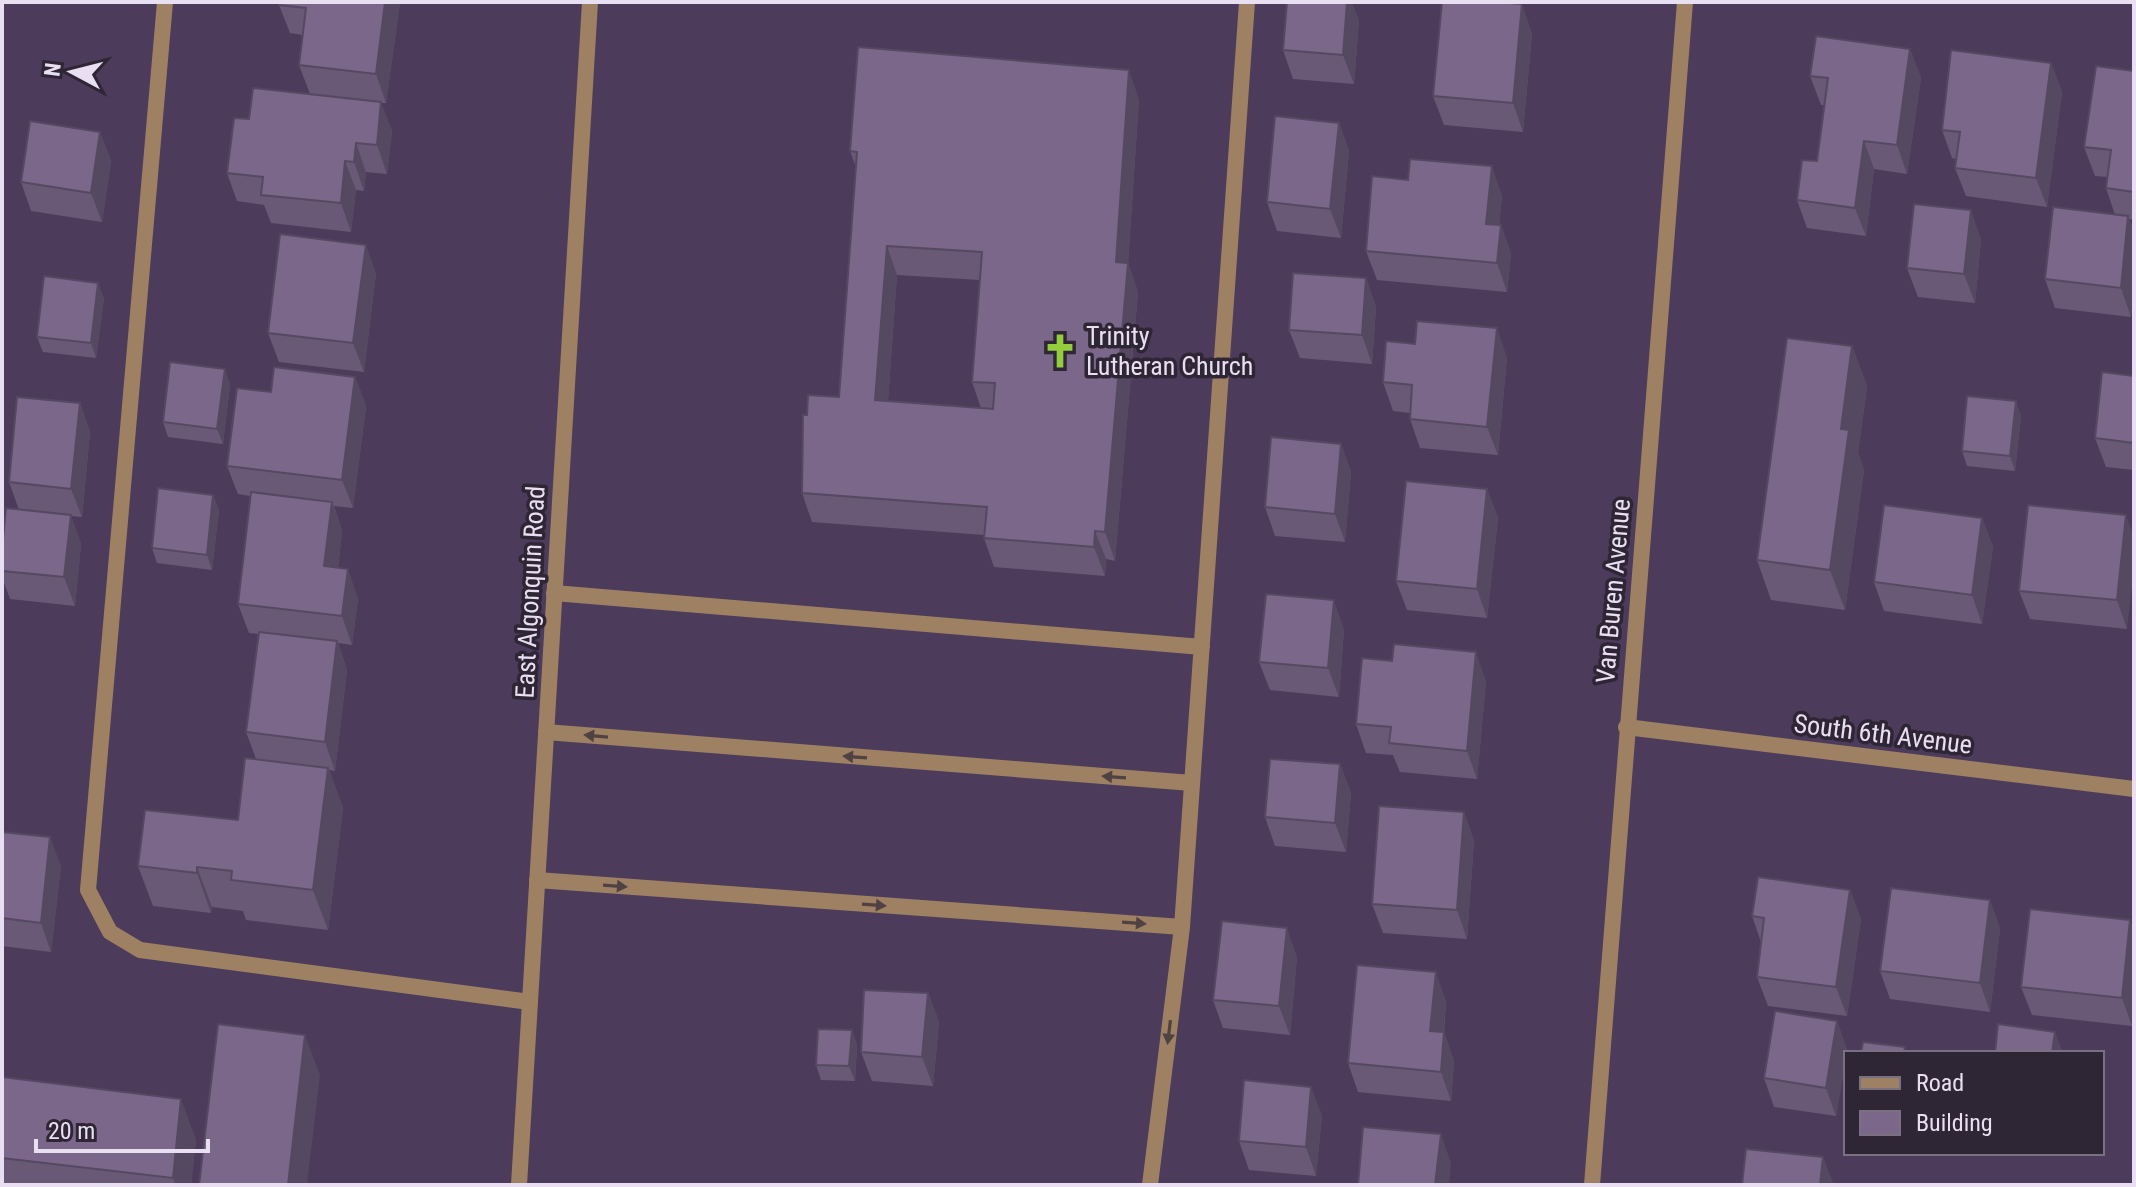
<svg xmlns="http://www.w3.org/2000/svg" width="2136" height="1187" font-family="'Roboto Condensed',sans-serif">
<rect width="100%" height="100%" fill="#4d3b5b"/>
<g fill="none" stroke-linecap="round" stroke-linejoin="round">
<path stroke="#9e8162" stroke-width="16" d="M165 2 88 890 110 932 140 950 530 1002
M554 593 1202 647
M546 732 1192 783
M537 880 1182 927
M1150 1185 1182 927 1247 2"/>
<path stroke="#9e8162" stroke-width="16" d="M1626 727 2134 789
M1592 1185 1685 2"/>
<path stroke="#9e8162" stroke-width="16" d="M519 1185 590 2"/>
</g>
<path fill="#695977" fill-rule="evenodd" d="M279 2H400L386 103H381L392 131 387 174 366 172 364 191 356 190 351 232 271 223 264 205 237 201 227 173 249 119 310 94 299 65 303 35 290 33 279 5Z
M1359 20 1354 84 1293 79 1283 50Z
M1532 33 1523 132 1444 125 1433 96Z
M1910 49 1921 78 1907 174 1874 169 1866 236 1807 228 1797 200 1817 161 1824 105H1821L1810 76Z
M2051 63 2062 92 2047 207 1966 196 1955 168 1956 159 1952 158 1942 130Z
M2134 71V220L2129 219 2134 231V289L2131 317 2055 308 2045 279 2115 215 2106 188 2107 177 2095 176 2084 147Z
M1139 99 1128 263 1138 292 1115 561 1106 559 1105 576 994 567 984 538V535L812 522 802 493 807 415 839 397 856 167 850 151ZM897 275 980 280 972 382 981 408 888 401Z
M1339 123 1349 151 1341 238 1277 231 1267 202Z
M100 132 111 161 102 222 31 211 21 182Z
M1502 195 1499 225H1501L1511 254 1507 292 1377 280 1366 251Z
M1981 239 1975 303 1918 297 1907 268Z
M376 273 364 372 279 362 268 333Z
M1366 278 1376 307 1372 364 1300 358 1289 330Z
M104 298 96 358 43 352 37 337Z
M1852 346 1867 386 1858 453 1864 470 1845 610 1771 600 1757 560Z
M1507 357 1498 455 1420 448 1410 419V413L1393 411 1383 382Z
M2134 376V470L2106 467 2095 438Z
M355 377 366 406 353 508 334 506 342 531 338 568 358 598 352 645 338 643 347 670 335 771 329 770 343 808 328 930 246 920 243 911 212 907 211 913 153 906 138 866 238 820 256 759 246 732 258 634 249 633 238 604 250 496 238 494 227 466Z
M230 384 223 444 168 437 163 422Z
M80 403 90 432 82 517 71 516 81 544 75 606 10 599 2 577V549L19 510 9 482Z
M2021 416 2015 471 1967 466 1962 451Z
M1341 444 1351 472 1345 542 1275 536 1265 507Z
M1487 489 1498 518 1487 618 1407 610 1396 581Z
M213 495 219 510 212 570 157 563 152 548Z
M2126 515 2127 629 2030 619 2019 591Z
M1982 518 1993 547 1982 624 1884 611 1874 582Z
M1344 629 1339 697 1270 690 1259 662Z
M1392 661 1486 681 1477 779 1400 772 1393 755 1366 753 1356 724Z
M1340 764 1351 793 1346 852 1275 846 1265 817Z
M1464 812 1474 841 1467 939 1383 933 1372 904Z
M2 832 61 866 51 952 2 946Z
M1850 890 1861 919 1847 1016 1768 1006 1757 977 1761 942 1752 916Z
M1990 900 2000 929 1990 1012 1890 999 1880 971Z
M2130 920 2134 931V1009L2132 1026 2032 1015 2021 987Z
M1297 957 1290 1035 1223 1028 1213 1000Z
M928 993 939 1022 933 1086 872 1081 861 1052Z
M1446 1001 1444 1032 1454 1061 1451 1101 1358 1092 1348 1063Z
M1837 1021 1847 1050 1836 1116 1774 1107 1764 1078Z
M852 1030 857 1045 855 1081 821 1080 816 1065Z
M2 1077 196 1139 191 1185H2Z
M1322 1115 1316 1176 1249 1170 1239 1141Z"/>
<path fill="#554861" d="M385 2H400L386 103 376 74Z
M1347 2H1352L1359 20 1354 84 1343 55Z
M1522 4 1532 33 1523 132 1513 103Z
M1910 49 1921 78 1907 174 1897 145Z
M2051 63 2062 92 2047 207 2036 178Z
M1129 70 1139 99 1128 263 1138 292 1115 561 1105 532 1116 262Z
M381 102 392 131 387 174 377 145Z
M1339 123 1349 151 1341 238 1330 209Z
M100 132 111 161 102 222 91 193Z
M1864 141 1874 169 1866 236 1855 208Z
M356 143 366 172 364 191 354 162Z
M345 161 356 190 351 232 341 203Z
M1492 166 1502 195 1497 252 1486 224Z
M1971 210 1981 239 1975 303 1964 274Z
M2128 216 2134 231V289L2131 317 2121 288Z
M1501 225 1511 254 1507 292 1497 263Z
M366 245 376 273 364 372 353 343Z
M887 246 897 275 886 429 875 400Z
M1366 278 1376 307 1372 364 1362 335Z
M98 283 104 298 96 358 91 343Z
M1497 328 1507 357 1498 455 1487 427Z
M1852 346 1867 386 1858 453 1864 470 1845 610 1830 570 1841 429Z
M225 369 230 384 223 444 217 429Z
M355 377 366 406 353 508 342 480Z
M2016 401 2021 416 2015 471 2010 456Z
M80 403 90 432 82 517 71 489Z
M1341 444 1351 472 1345 542 1335 514Z
M1487 489 1498 518 1487 618 1477 589Z
M213 495 219 510 212 570 207 555Z
M332 502 342 531 335 595 324 566Z
M71 515 81 544 75 606 64 577Z
M2126 515 2134 537V568L2127 629 2117 600Z
M1982 518 1993 547 1982 624 1972 595Z
M1095 531 1106 559 1105 576 1094 547Z
M348 569 358 598 352 645 342 616Z
M1334 600 1344 629 1339 697 1328 668Z
M337 641 347 670 335 771 325 742Z
M1476 652 1486 681 1477 779 1467 751Z
M1340 764 1351 793 1346 852 1335 823Z
M328 768 343 808 328 930 313 890Z
M1464 812 1474 841 1467 939 1457 910Z
M50 837 61 866 51 952 41 923Z
M197 867 212 907 211 913 197 873Z
M1850 890 1861 919 1847 1016 1836 987Z
M1990 900 2000 929 1990 1012 1980 983Z
M2130 920 2134 931V1009L2132 1026 2122 998Z
M1287 928 1297 957 1290 1035 1279 1006Z
M1436 972 1446 1001 1441 1060 1430 1031Z
M928 993 939 1022 933 1086 922 1057Z
M1837 1021 1847 1050 1836 1116 1826 1088Z
M852 1030 857 1045 855 1081 849 1066Z
M1444 1032 1454 1061 1451 1101 1441 1072Z
M2055 1032 2063 1053H2052Z
M305 1035 320 1075 307 1185H288Z
M1311 1087 1322 1115 1316 1176 1306 1147Z
M181 1099 196 1139 191 1185H175L173 1178Z
M1441 1134 1451 1163 1449 1185H1435Z
M1823 1157 1834 1185H1820Z"/>
<path fill="#7a678a" stroke="#554861" stroke-width="2" fill-rule="evenodd" d="M279 2H385L376 74 299 65 306 8 279 5Z
M1287 2H1347L1343 55 1283 50Z
M1442 2H1497L1522 4 1513 103 1433 96Z
M1816 36 1910 49 1897 145 1864 141 1855 208 1797 200 1802 160 1817 161 1828 78 1810 76Z
M858 47 1129 70 1116 262 1128 263 1105 532 1095 531 1094 547 984 538 987 507 802 493 803 415H807L808 395 839 397 857 152 850 151ZM887 246 982 252 972 382 995 383 993 409 875 400Z
M1951 50 2051 63 2036 178 1955 168 1960 132 1942 130Z
M2096 66 2134 71V192L2106 188 2111 150 2084 147Z
M253 88 381 102 377 145 356 143 354 162 345 161 341 203 261 195 263 177 227 173 234 118 249 119Z
M1275 116 1339 123 1330 209 1267 202Z
M30 121 100 132 91 193 21 182Z
M1410 159 1492 166 1486 224 1501 225 1497 263 1366 251 1372 176 1408 180Z
M1914 204 1971 210 1964 274 1907 268Z
M2053 207 2128 216 2121 288 2045 279Z
M280 234 366 245 353 343 268 333Z
M1293 273 1366 278 1362 335 1289 330Z
M44 276 98 283 91 343 37 337Z
M1417 321 1497 328 1487 427 1410 419 1412 385 1383 382 1386 341 1415 344Z
M1787 338 1852 346 1841 429 1849 430 1830 570 1757 560Z
M170 362 225 369 217 429 163 422Z
M274 367 355 377 342 480 227 466 237 388 271 392Z
M2102 372 2134 376V443L2095 438Z
M1967 396 2016 401 2010 456 1962 451Z
M17 397 80 403 71 489 9 482Z
M1271 437 1341 444 1335 514 1265 507Z
M1406 481 1487 489 1477 589 1396 581Z
M158 488 213 495 207 555 152 548Z
M251 492 332 502 324 566 348 569 342 616 238 604Z
M1884 505 1982 518 1972 595 1874 582Z
M2028 505 2126 515 2117 600 2019 591Z
M6 508 71 515 64 577 2 571V549Z
M1266 594 1334 600 1328 668 1259 662Z
M259 632 337 641 325 742 246 732Z
M1394 644 1476 652 1467 751 1389 743 1391 727 1356 724 1362 658 1392 661Z
M245 758 328 768 313 890 231 880 232 871 197 867V873L138 866 145 810 238 820Z
M1270 759 1340 764 1335 823 1265 817Z
M1379 806 1464 812 1457 910 1372 904Z
M2 832 50 837 41 923 2 918Z
M1758 877 1850 890 1836 987 1757 977 1764 918 1752 916Z
M1891 888 1990 900 1980 983 1880 971Z
M2030 909 2130 920 2122 998 2021 987Z
M1222 921 1287 928 1279 1006 1213 1000Z
M1357 965 1436 972 1430 1031 1444 1032 1441 1072 1348 1063Z
M864 990 928 993 922 1057 861 1052Z
M1775 1011 1837 1021 1826 1088 1764 1078Z
M218 1024 305 1035 288 1185H199Z
M1998 1024 2055 1032 2052 1053H1995Z
M818 1029 852 1030 849 1066 816 1065Z
M1863 1042 1905 1047 1904 1053H1861Z
M2 1077 181 1099 173 1178 2 1158Z
M1244 1080 1311 1087 1306 1147 1239 1141Z
M1363 1127 1441 1134 1435 1185H1358Z
M1746 1149 1823 1157 1820 1185H1742Z"/>
<defs><path id="oneway-solid" d="M-6-.8H1V-3.2L6.5 0L1 3.2V.8H-6Z" transform="scale(2)"/></defs>
<g fill="#504142">
<use href="#oneway-solid" transform="translate(596 736) rotate(-175)"/>
<use href="#oneway-solid" transform="translate(855 757) rotate(-176)"/>
<use href="#oneway-solid" transform="translate(1114 777) rotate(-176)"/>
<use href="#oneway-solid" transform="translate(615 886) rotate(4)"/>
<use href="#oneway-solid" transform="translate(874 905) rotate(4)"/>
<use href="#oneway-solid" transform="translate(1134 923) rotate(4)"/>
<use href="#oneway-solid" transform="translate(1169 1032) rotate(97)"/>
</g>
<defs>
<g id="church-bare" transform="scale(2.76)"><path d="M-1.2-6h2.4v3.5h3.3v2.4h-3.3V6h-2.4V-.1h-3.3v-2.4h3.3Z" fill="#93cc3d" stroke="#2e2635" stroke-width="2.5" paint-order="stroke"/></g>
</defs>
<g fill-rule="evenodd">
<use href="#church-bare" x="1060" y="351"/>
</g>
<g text-anchor="middle" stroke-width="7" stroke-linejoin="round" paint-order="stroke">
<g font-size="26" fill="#e9dff2" stroke="#2e2635" text-anchor="start">
<text x="1086" y="345">Trinity<tspan x="1086" dy="30">Lutheran Church</tspan></text>
</g>
<g font-size="26" fill="#e9dff2" stroke="#2e2635">
<text transform="translate(1613 591) rotate(-85)" y="9">Van Buren Avenue</text>
<text transform="translate(530 592) rotate(-87)" y="9">East Algonquin Road</text>
<text transform="translate(1883 734) rotate(7)" y="9">South 6th Avenue</text>
</g>
</g>
<rect width="2136" height="1187" fill="none" stroke="#e9dff2" stroke-width="8"/>
<rect x="1844" y="1051" width="260" height="104" fill="#2e2635" stroke="#797081" stroke-width="2"/>
<rect x="1860" y="1077" width="40" height="12" fill="#9e8162" stroke="#797081" stroke-width="2"/>
<text x="1916" y="1091" font-size="24" fill="#e9dff2">Road</text>
<rect x="1860" y="1111" width="40" height="24" fill="#7a678a" stroke="#797081" stroke-width="2"/>
<text x="1916" y="1131" font-size="24" fill="#e9dff2">Building</text>
<g transform="translate(72 72) rotate(277)" stroke="#2e2635" stroke-width="6" paint-order="stroke">
<path d="M0-6L14 30L0 20L-14 30Z" fill="#e9dff2"/>
<text y="-12" font-size="22" font-weight="bold" text-anchor="middle" fill="#e9dff2">N</text>
</g>
<path d="M36 1139v12h172v-12" fill="none" stroke="#e9dff2" stroke-width="4"/>
<text x="48" y="1139" font-size="24" fill="#e9dff2" stroke="#2e2635" stroke-width="6" paint-order="stroke">20 m</text>
</svg>
